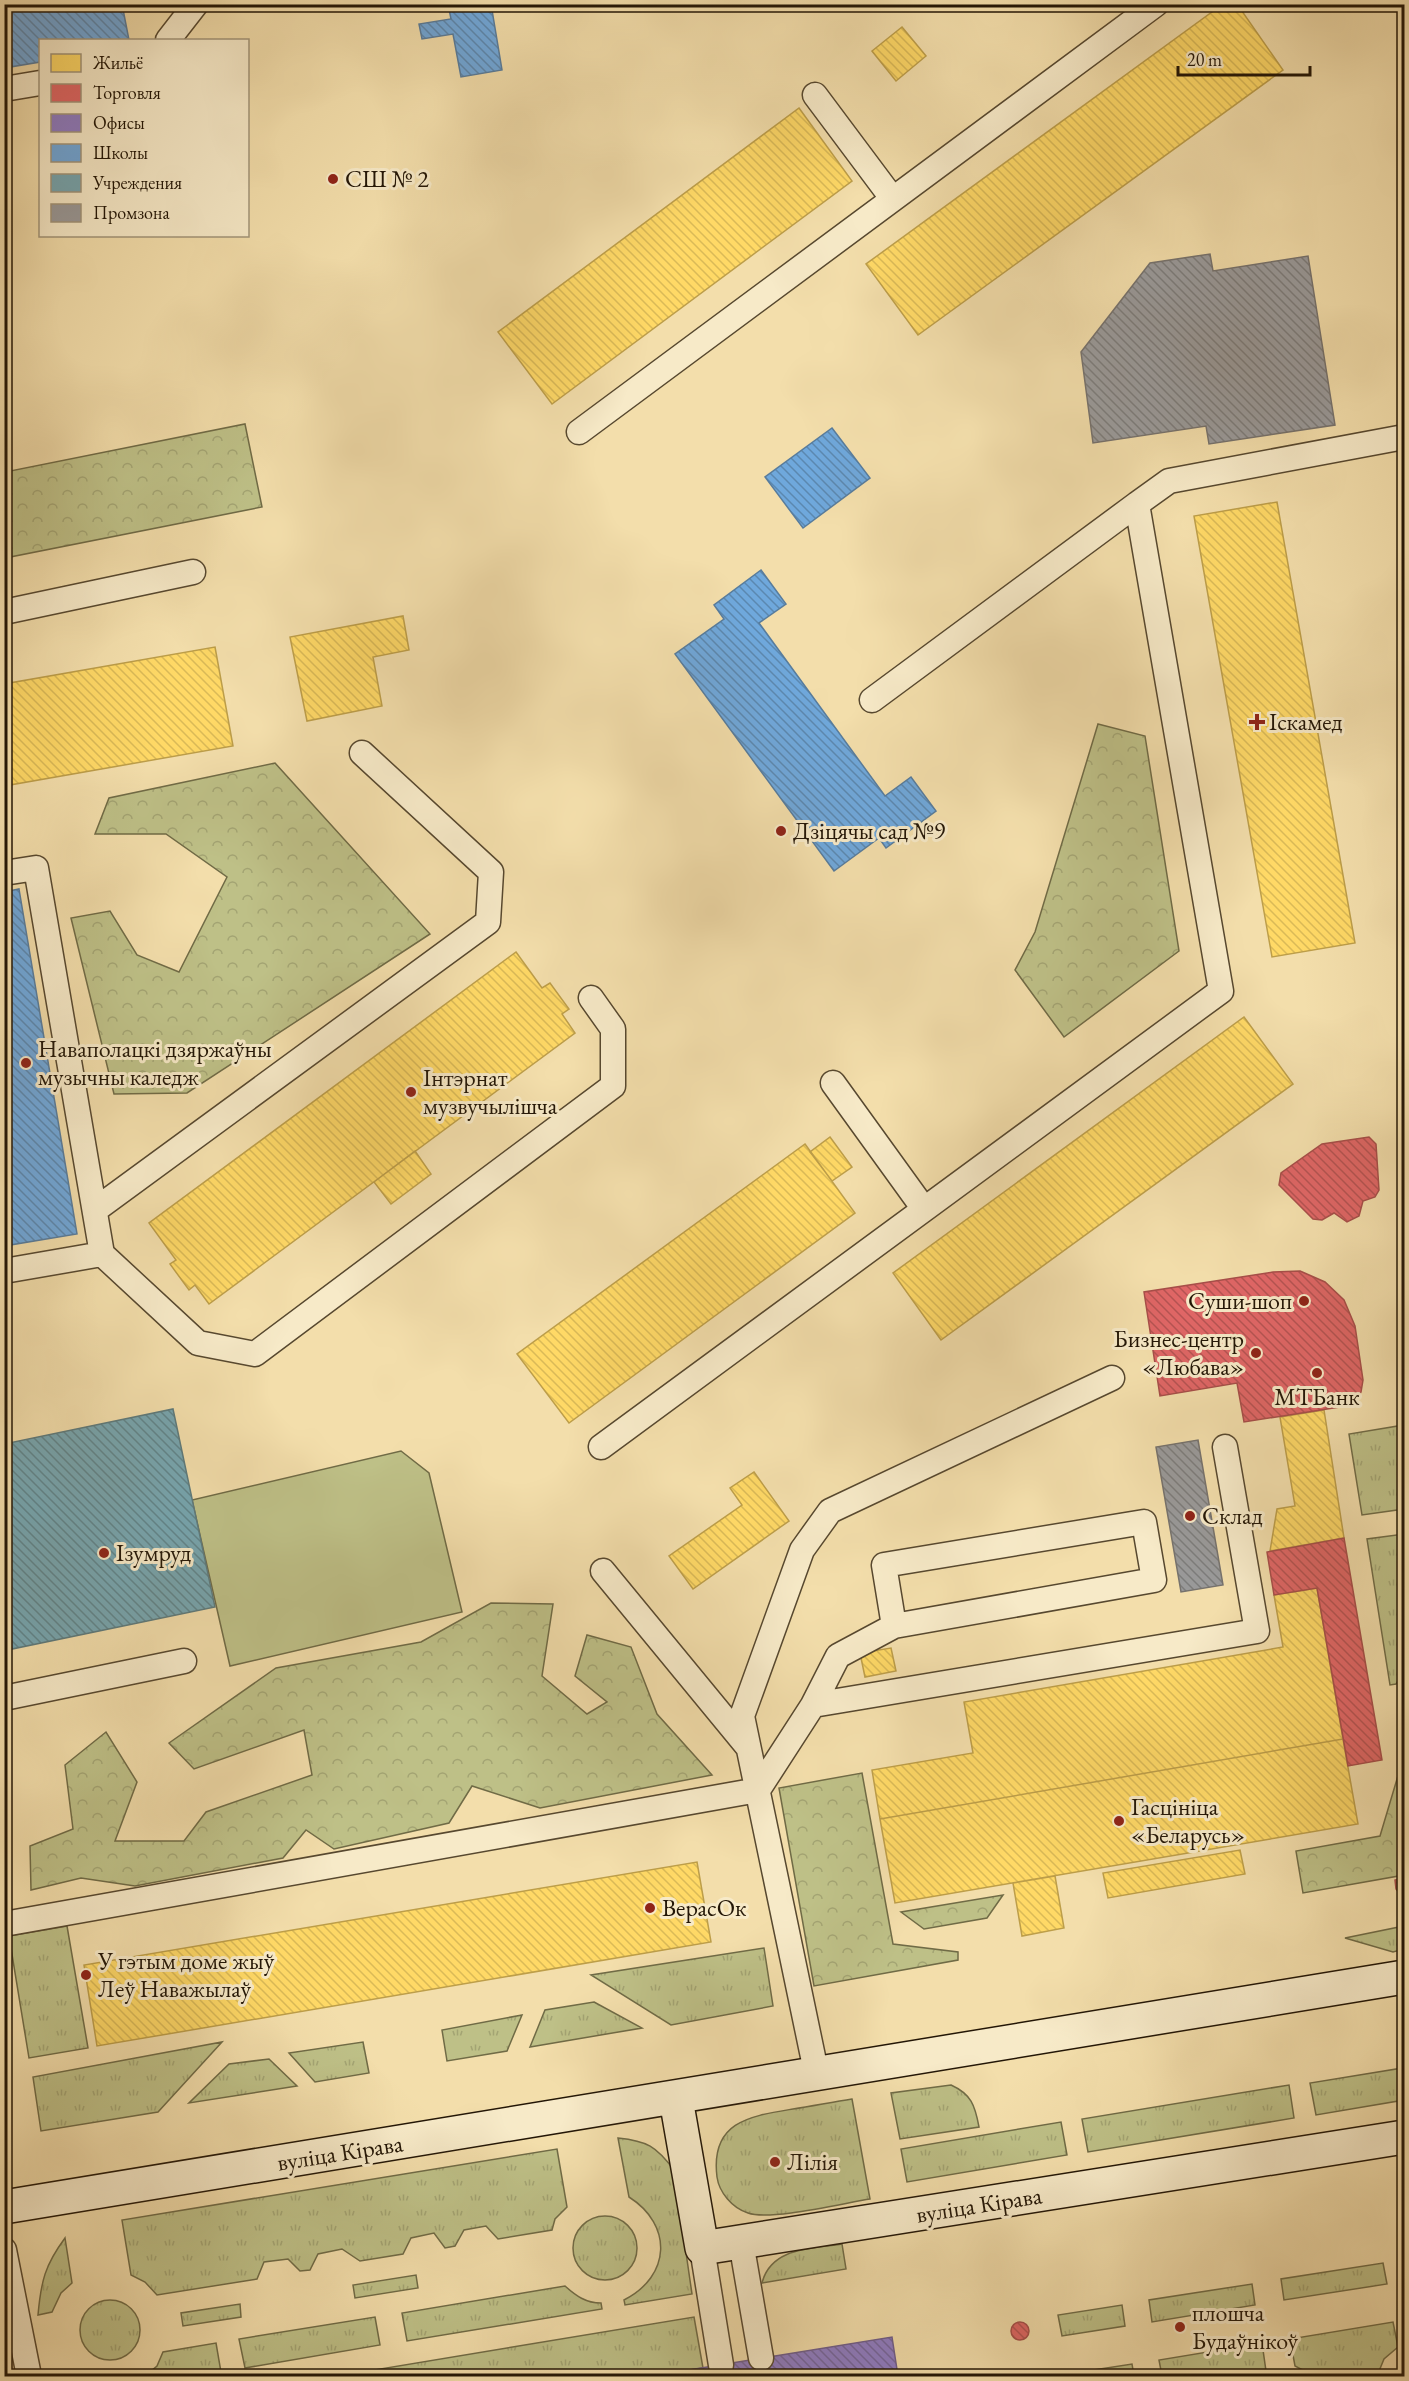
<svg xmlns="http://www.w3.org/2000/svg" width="1409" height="2381" font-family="'EB Garamond',serif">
<defs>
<pattern id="grass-tufts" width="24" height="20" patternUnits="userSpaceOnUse" patternTransform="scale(1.5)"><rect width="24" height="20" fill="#bec087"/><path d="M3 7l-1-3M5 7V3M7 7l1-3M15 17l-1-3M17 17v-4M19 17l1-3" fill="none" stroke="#a3a473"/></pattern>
<pattern id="forest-crowns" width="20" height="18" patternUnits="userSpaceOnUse" patternTransform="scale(1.5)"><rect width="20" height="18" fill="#bec087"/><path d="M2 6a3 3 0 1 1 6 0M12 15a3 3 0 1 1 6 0" fill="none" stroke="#a3a473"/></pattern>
<pattern id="homes-back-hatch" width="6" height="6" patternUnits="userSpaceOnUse" patternTransform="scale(1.5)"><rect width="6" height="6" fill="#ffd966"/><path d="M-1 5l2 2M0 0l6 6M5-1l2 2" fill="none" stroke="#daba57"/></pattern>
<pattern id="shops-back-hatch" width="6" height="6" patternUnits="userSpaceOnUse" patternTransform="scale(1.5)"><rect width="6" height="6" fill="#e06666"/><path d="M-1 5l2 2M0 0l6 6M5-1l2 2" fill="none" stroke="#b55352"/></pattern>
<pattern id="offices-back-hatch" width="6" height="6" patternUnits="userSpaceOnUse" patternTransform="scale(1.5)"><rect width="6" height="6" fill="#8e7cc3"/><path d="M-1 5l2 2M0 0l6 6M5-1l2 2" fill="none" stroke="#74659c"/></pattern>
<pattern id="schools-back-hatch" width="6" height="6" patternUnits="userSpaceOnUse" patternTransform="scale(1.5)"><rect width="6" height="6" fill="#6fa8dc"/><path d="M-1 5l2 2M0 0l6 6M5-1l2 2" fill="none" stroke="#5b88b0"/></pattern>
<pattern id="public-back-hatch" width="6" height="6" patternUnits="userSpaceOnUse" patternTransform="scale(1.5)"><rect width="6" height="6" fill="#76a5af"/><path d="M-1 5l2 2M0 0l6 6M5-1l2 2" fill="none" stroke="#60858c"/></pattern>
<pattern id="industry-back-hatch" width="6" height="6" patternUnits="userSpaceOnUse" patternTransform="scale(1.5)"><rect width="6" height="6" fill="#999"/><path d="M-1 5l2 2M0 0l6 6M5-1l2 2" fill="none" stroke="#7c7c7b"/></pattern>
</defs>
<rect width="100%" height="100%" fill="#f3deab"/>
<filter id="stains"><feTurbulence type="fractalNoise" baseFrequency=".00333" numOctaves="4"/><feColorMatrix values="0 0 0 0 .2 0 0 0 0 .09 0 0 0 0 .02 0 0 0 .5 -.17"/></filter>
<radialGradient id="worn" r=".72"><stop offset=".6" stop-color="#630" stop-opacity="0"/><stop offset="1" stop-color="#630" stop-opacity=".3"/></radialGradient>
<path fill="url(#grass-tufts)" stroke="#706b46" stroke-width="1.5" d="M1404 1425V1509L1362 1515 1349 1434Z
M1404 1534V1672L1396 1684 1390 1685 1367 1539Z
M67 1926 88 2048 29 2058 9 1936Z
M1404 1926V1949L1393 1952 1345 1938Z
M764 1948 773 2006 671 2025 591 1975Z
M594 2002 642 2028 530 2047 545 2010Z
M522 2015 507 2051 447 2061 442 2030Z
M1404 2032V2100L1316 2115 1310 2083 1402 2068Z
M222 2042 158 2112 41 2131 33 2077Z
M363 2042 369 2073 315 2082 289 2053Z
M269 2059 297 2086 189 2103 229 2064Z
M951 2085C971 2094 975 2105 979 2127L900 2139 891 2093Z
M1289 2085 1294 2118 1088 2152 1082 2119Z
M852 2099 870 2199C844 2203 770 2221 748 2213 732 2208 719 2192 717 2177 710 2121 751 2116 793 2109 813 2106 832 2102 852 2099Z
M1061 2122 1067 2155 907 2182 901 2149Z
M618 2138C647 2141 656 2146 674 2170L692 2294 625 2305 624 2300C671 2276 673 2225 629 2197Z
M557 2149 567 2207 555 2219 552 2230 498 2239 486 2226 464 2230 455 2246 445 2248 434 2233 411 2238 403 2254 360 2261 342 2249 318 2254 310 2270 300 2271 288 2259 264 2262 257 2279 157 2295 145 2282 131 2275 122 2220Z
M573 2248a32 32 0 1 1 64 0a32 32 0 1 1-64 0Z
M65 2238 72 2283 61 2293 52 2312 38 2315C41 2281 45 2265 65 2238Z
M842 2244 846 2269 762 2283C771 2247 812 2249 842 2244Z
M1383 2263 1387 2284 1284 2300 1281 2279Z
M416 2275 418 2288 355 2298 353 2285Z
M1252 2284 1255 2305 1152 2322 1149 2300Z
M565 2286C576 2296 586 2303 601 2303L602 2309 407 2341 402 2313Z
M80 2330a30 30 0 1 1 60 0a30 30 0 1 1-60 0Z
M240 2304 241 2317 183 2326 181 2313Z
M1122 2305 1125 2326 1062 2336 1058 2315Z
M375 2317 380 2345 245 2368 239 2339Z
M694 2317 703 2368 652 2376H375L374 2370Z
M1393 2322 1398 2347 1384 2359 1377 2376H1314L1295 2366 1290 2339Z
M216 2343 221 2372 194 2376H145L157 2366 163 2352Z
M1262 2343 1266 2371 1259 2376H1162L1159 2360Z
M1132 2364 1134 2376H1068V2374Z"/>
<path fill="url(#forest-crowns)" stroke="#706b46" stroke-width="1.5" d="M245 424 262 507 5 558V472Z
M1098 724 1145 736 1179 951 1064 1037 1015 970 1035 932Z
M275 763 430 934 187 1093 114 1094 71 918 110 911 137 955 179 972 227 877 166 834H95L109 798Z
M491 1603 553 1604 542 1676 587 1714 607 1702 575 1676 587 1635 631 1647 657 1714 712 1775 540 1808 472 1786 449 1823 334 1849 306 1830 283 1858 135 1886 81 1878 31 1890 30 1846 73 1829 65 1765 106 1732 137 1782 115 1841H184L206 1812 312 1775 304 1730 194 1769 169 1743 276 1668 421 1642Z
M1404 1768V1875L1303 1893 1296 1851 1380 1836 1400 1769Z
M862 1773 893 1944 958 1952V1960L814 1986 779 1788Z
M1003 1895 987 1918 924 1929 901 1912Z"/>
<path fill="#bec087" stroke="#706b46" stroke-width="1.5" d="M401 1451 429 1473 462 1612 230 1666 192 1500Z"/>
<path fill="url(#homes-back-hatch)" stroke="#bd9e49" stroke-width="1.5" d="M1223 4H1237L1283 70 918 335 866 264Z
M902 27 926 56 896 81 872 51Z
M799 108 852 181 552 404 498 332Z
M1277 502 1355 943 1272 957 1194 516Z
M403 616 409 650 373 657 382 706 307 721 290 637Z
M215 647 233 746 4 786V684Z
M516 952 542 988 550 983 569 1009 562 1014 575 1033 209 1304 195 1285 189 1290 170 1264 176 1260 149 1223Z
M1244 1017 1293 1084 941 1340 893 1273Z
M830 1137 852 1167 832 1181 810 1152Z
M805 1144 855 1213 569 1423 517 1354Z
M415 1151 431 1174 391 1204 374 1182Z
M1324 1410 1344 1538 1270 1551 1277 1509 1295 1506 1280 1417Z
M754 1472 789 1521 693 1589 669 1556 742 1505 730 1488Z
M1317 1588 1343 1739 880 1819 872 1770 973 1753 964 1702 1283 1647 1274 1595Z
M891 1648 896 1671 865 1677 860 1653Z
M1343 1739 1358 1824 895 1903 880 1819Z
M1240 1850 1245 1874 1108 1898 1103 1873Z
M697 1862 711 1942 97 2046 84 1965Z
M1055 1876 1064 1928 1022 1936 1013 1883Z"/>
<path fill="url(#shops-back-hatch)" stroke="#a74e49" stroke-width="1.5" d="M1369 1137 1376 1144 1379 1190 1375 1197 1363 1201 1359 1216 1347 1222 1334 1213 1322 1220 1313 1219 1279 1185 1281 1173 1322 1144Z
M1300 1271 1325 1282 1344 1300 1355 1326 1363 1380 1361 1392 1356 1400 1346 1406 1244 1422 1237 1383 1160 1396 1144 1292 1273 1272Z
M1344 1538 1382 1760 1348 1766 1317 1588 1274 1595 1267 1552Z
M1404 1878V1899L1396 1889 1395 1880Z
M1011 2331a9 9 0 1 1 18 0a9 9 0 1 1-18 0Z"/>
<path fill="url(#offices-back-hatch)" stroke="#6e5d8a" stroke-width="1.5" d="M892 2337 898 2376H652L775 2356Z"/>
<path fill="url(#schools-back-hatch)" stroke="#587c9c" stroke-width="1.5" d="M4 4H122L129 40H40V62L4 68Z
M448 4H491L502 70 461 77 453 34 422 39 419 24 451 19Z
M832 428 870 478 803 528 765 477Z
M761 570 786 604 759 623 885 796 911 777 936 811 886 848 879 838 834 871 675 654 724 619 714 605Z
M19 889 77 1234 4 1246V892Z"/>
<path fill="url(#public-back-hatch)" stroke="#5d7a7c" stroke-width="1.5" d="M173 1409 215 1607 12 1649 4 1614V1444Z"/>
<path fill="url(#industry-back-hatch)" stroke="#76726d" stroke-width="1.5" d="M1210 254 1213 271 1308 256 1335 425 1209 444 1206 426 1093 443 1081 352 1150 263Z
M1198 1440 1223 1585 1181 1592 1156 1447Z"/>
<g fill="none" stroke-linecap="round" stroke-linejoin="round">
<g stroke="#57482f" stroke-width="27">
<path id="lane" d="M168 40 196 4
M4 89 40 83
M815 95 892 198
M579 432 1156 4
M4 612 193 572
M872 700 1137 504
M4 873 36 868 102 1254 4 1271
M833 1083 924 1209
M95 1210 488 922 491 872 362 753
M102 1254 198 1343 255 1354 613 1086V1029L591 998
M601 1447 1221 991 1137 504 1169 481 1404 437
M603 1571 747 1746
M4 1698 184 1661
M813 1705 838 1656 894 1626 1154 1580 1144 1522 884 1565 894 1626
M4 1924 758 1790 813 1705 1257 1631 1225 1447
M817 2076 742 1716 802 1550 830 1511 1112 1378
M741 2242 761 2358
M702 2248 721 2365
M4 2250 29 2376"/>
</g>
<g stroke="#231606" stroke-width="36">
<path id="secondary" d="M676 2099 702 2248 1404 2137
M4 2207 1404 1977"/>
</g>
<use href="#lane" stroke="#f7eac8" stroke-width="24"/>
<use href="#secondary" stroke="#f7eac8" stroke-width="33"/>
</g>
<g fill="#8f2418" stroke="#f7eac8" stroke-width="2">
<circle cx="333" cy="179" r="6"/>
<path d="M1254 713h6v6h6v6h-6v6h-6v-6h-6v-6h6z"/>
<circle cx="781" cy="831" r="6"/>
<circle cx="26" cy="1063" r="6"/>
<circle cx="411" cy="1092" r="6"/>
<circle cx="1304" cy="1301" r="6"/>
<circle cx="1256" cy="1353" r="6"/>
<circle cx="1317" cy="1373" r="6"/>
<circle cx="1190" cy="1516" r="6"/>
<circle cx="104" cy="1553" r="6"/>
<circle cx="1119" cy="1821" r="6"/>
<circle cx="650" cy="1908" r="6"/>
<circle cx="86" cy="1975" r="6"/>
<circle cx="775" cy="2162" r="6"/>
<circle cx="1180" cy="2327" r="6"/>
</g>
<g text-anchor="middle" stroke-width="6" stroke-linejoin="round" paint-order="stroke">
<g font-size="24" fill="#231606" stroke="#f7eac8" text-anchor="start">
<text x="345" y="187">СШ № 2</text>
<text x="1269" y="730">Іскамед</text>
<text x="793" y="839">Дзіцячы сад №9</text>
<text x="38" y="1057">Наваполацкі дзяржаўны<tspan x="38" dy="28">музычны каледж</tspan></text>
<text x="423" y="1086">Інтэрнат<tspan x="423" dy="28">музвучылішча</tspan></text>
<text x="1292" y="1309" text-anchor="end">Суши-шоп</text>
<text x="1244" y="1347" text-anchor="end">Бизнес-центр<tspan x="1244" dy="28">«Любава»</tspan></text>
<text x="1317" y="1405" text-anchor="middle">МТБанк</text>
<text x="1202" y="1524">Склад</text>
<text x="116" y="1561">Ізумруд</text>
<text x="1131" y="1815">Гасцініца<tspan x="1131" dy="28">«Беларусь»</tspan></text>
<text x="662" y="1916">ВерасОк</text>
<text x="98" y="1969">У гэтым доме жыў<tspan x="98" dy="28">Леў Наважылаў</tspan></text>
<text x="787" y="2170">Лілія</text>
<text x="1192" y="2321">плошча<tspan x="1192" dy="28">Будаўнікоў</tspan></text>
</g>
<g font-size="24" fill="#231606" stroke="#f7eac8">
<text transform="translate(340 2153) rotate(-9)" y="8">вуліца Кірава</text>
<text transform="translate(979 2205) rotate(-9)" y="8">вуліца Кірава</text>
</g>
</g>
<rect width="1409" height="2381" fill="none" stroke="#f3deab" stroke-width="24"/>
<rect x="6" y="6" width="1397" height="2369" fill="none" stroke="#231606" stroke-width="3"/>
<rect x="12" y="12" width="1385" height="2357" fill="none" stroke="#231606" stroke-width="1.5"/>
<rect x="39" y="39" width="210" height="198" fill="#f7eac8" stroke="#a2957a" stroke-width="1.5"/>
<rect x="51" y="54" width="30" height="18" fill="#ffd966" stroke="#a2957a" stroke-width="1.5"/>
<text x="93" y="69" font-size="18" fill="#231606">Жильё</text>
<rect x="51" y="84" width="30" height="18" fill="#e06666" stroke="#a2957a" stroke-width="1.5"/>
<text x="93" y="99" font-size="18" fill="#231606">Торговля</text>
<rect x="51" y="114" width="30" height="18" fill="#8e7cc3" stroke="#a2957a" stroke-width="1.5"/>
<text x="93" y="129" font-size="18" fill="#231606">Офисы</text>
<rect x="51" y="144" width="30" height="18" fill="#6fa8dc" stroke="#a2957a" stroke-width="1.5"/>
<text x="93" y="159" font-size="18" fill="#231606">Школы</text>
<rect x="51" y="174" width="30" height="18" fill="#76a5af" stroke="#a2957a" stroke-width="1.5"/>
<text x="93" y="189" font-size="18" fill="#231606">Учреждения</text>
<rect x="51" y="204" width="30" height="18" fill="#999999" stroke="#a2957a" stroke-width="1.5"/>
<text x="93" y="219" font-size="18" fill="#231606">Промзона</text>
<path d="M1178 66v9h132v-9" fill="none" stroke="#231606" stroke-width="3"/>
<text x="1187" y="66" font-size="18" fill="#231606" stroke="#f7eac8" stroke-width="4.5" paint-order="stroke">20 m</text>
<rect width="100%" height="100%" filter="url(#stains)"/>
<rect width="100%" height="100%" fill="url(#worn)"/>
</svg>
